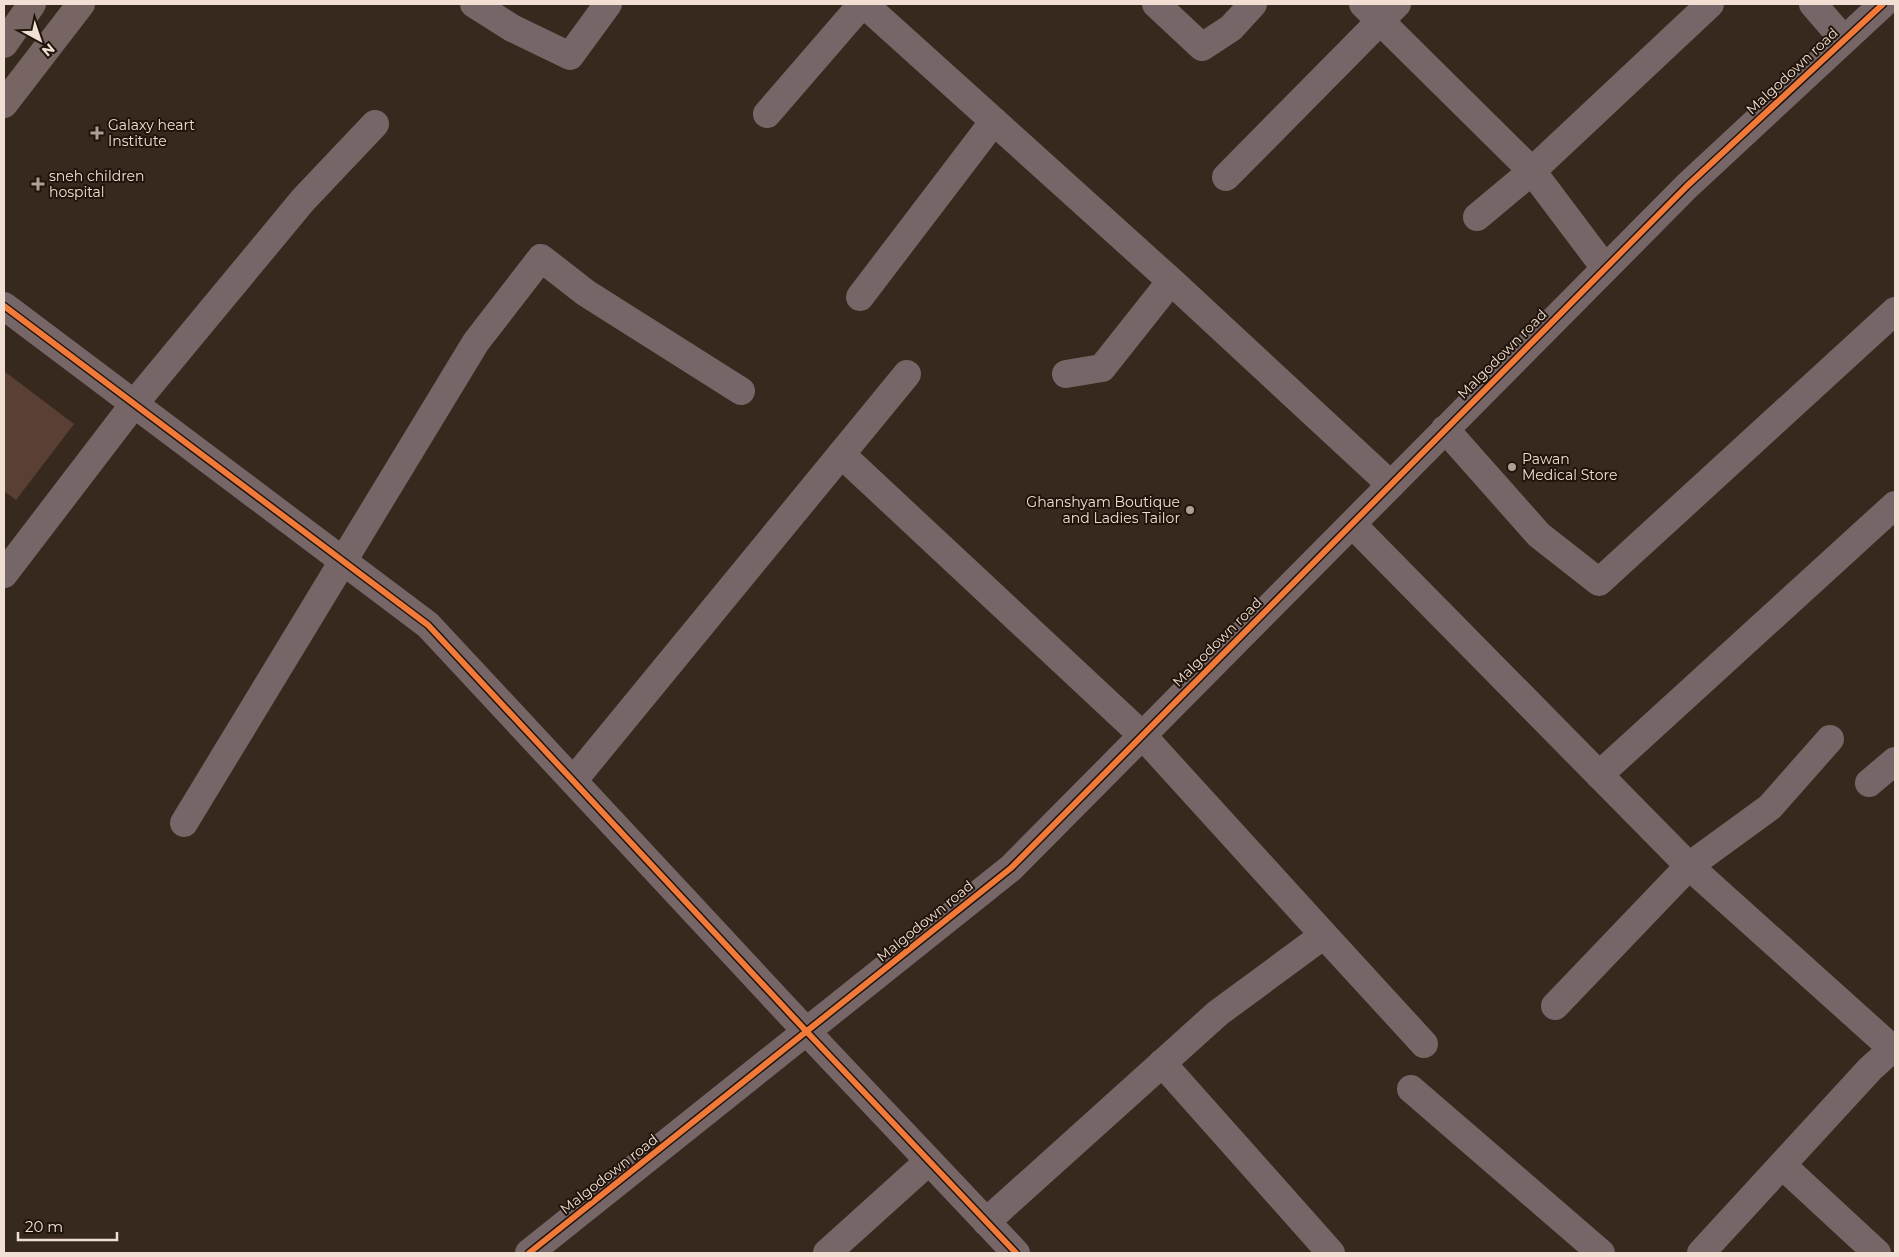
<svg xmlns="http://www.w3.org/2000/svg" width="1899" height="1257" font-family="Montserrat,sans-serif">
<rect width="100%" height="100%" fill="#38291e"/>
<path fill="#5a4034" d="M4 371 74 424 16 500 4 491Z"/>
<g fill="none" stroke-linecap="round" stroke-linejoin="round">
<path stroke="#776668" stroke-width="28" d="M474 4 512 28 570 56 608 4
M864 4 1171 281 1391 485
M1156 4 1202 47 1231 28 1253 4
M1363 4 1532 171 1477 217
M1813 4 1844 40
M767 114 862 4
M1226 177 1397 4
M1605 268 1532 171 1710 4
M860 297 994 121
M4 306 428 625 807 1032 1016 1253
M1066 374 1102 368 1171 281
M1445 429 1539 535 1599 582 1895 311
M841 454 1142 735 1324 935 1424 1044
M1352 524 1689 866 1555 1006
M4 574 134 404 303 200 375 124
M1830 739 1770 807 1689 866 1895 1051
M1599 775 1895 505
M573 781 907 374
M1869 783 1895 761
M184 823 476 342 541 258 586 293 741 391
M1162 1063 1331 1253
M1411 1089 1601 1253
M1782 1165 1877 1253
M986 1222 1218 1013 1324 935
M529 1253 1011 868 1687 186 1883 4
M827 1253 929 1161
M1701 1253 1870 1069 1892 1049"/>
<path stroke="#776564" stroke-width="28" d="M4 44 32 4
M4 104 81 4"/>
<g stroke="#20140b" stroke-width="9">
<path id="cycleway" d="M4 306 428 625 807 1032 1016 1253
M529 1253 1011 868 1687 186 1883 4"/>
</g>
<use href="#cycleway" stroke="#f17a3a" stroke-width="6"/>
</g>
<g fill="#b09f94" stroke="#20140b" stroke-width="2">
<path d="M94.5 125.5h5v5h5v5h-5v5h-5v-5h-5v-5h5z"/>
<path d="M35.5 176.5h5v5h5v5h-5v5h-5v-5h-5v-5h5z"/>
<circle cx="1512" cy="467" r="5"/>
<circle cx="1190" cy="510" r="5"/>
</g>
<g text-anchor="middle" stroke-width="4" stroke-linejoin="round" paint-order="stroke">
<g font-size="14" fill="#f1dfd3" stroke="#20140b">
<text transform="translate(1792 71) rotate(-43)" y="5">Malgodown road</text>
<text transform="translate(1502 354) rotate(-45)" y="5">Malgodown road</text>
<text transform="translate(1217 642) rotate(-45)" y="5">Malgodown road</text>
<text transform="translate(925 921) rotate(-39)" y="5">Malgodown road</text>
<text transform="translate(609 1174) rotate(-38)" y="5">Malgodown road</text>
</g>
<g font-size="14" fill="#f1dfd3" stroke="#20140b" text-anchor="start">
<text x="108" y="130">Galaxy heart<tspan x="108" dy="16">Institute</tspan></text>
<text x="49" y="181">sneh children<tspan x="49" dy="16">hospital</tspan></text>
<text x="1522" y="464">Pawan<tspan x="1522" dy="16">Medical Store</tspan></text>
<text x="1180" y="507" text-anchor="end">Ghanshyam Boutique<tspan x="1180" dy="16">and Ladies Tailor</tspan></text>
</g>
</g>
<rect width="1899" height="1257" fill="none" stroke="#f1dfd3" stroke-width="10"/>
<g transform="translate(40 40) rotate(140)" stroke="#20140b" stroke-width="4" paint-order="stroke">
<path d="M0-4L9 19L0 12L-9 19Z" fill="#f1dfd3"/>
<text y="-8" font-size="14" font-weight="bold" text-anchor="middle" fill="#f1dfd3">N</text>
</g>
<path d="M18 1232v8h99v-8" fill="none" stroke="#f1dfd3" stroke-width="2.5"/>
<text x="25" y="1232" font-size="15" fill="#f1dfd3" stroke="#20140b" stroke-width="4" paint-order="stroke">20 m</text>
</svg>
